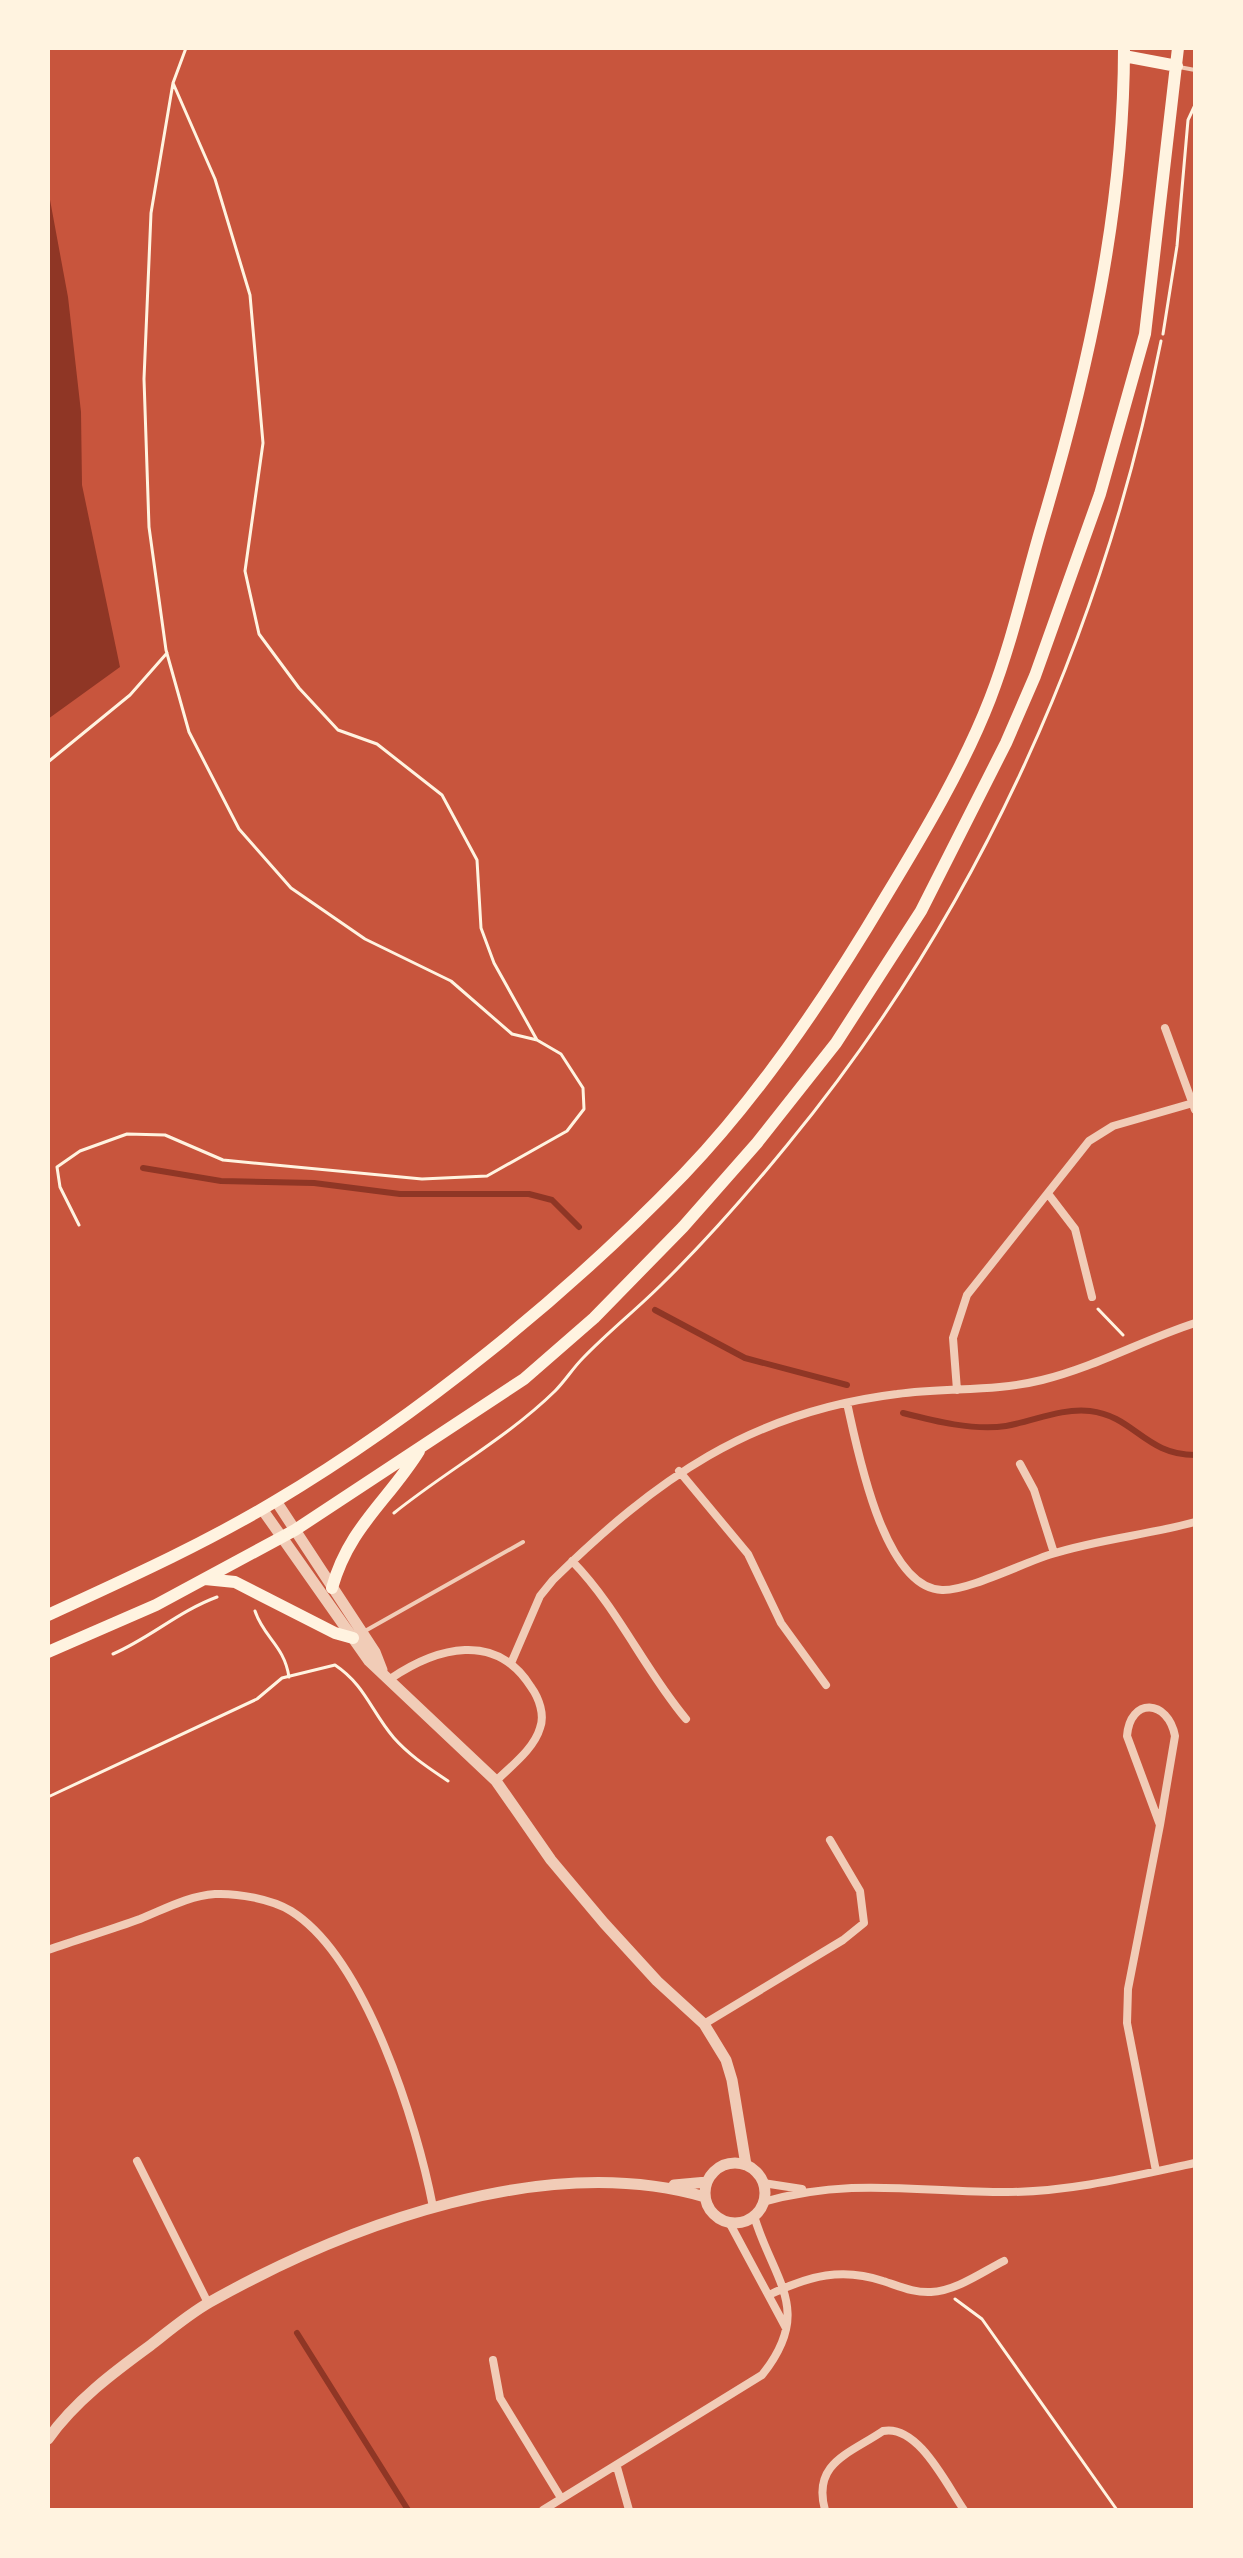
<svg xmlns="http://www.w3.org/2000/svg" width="1243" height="2558" font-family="'Work Sans',sans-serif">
<rect width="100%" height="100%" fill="#c8553d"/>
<path fill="#8f3625" d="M48 189 68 297 81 412 82 485 120 667 48 719Z"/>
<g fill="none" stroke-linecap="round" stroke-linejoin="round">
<path stroke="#8f3625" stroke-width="6" d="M143 1168 221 1181 314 1183 400 1194H529L552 1200 579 1227
M655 1310 745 1358 847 1385
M903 1413C934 1421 974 1431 1006 1426 1035 1421 1060 1408 1090 1411 1134 1416 1145 1455 1195 1455
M297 2333 408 2510"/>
<path stroke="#fff3e0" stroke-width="3" d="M173 83 215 179 250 295 263 443 245 571 259 634 299 688 338 730 377 744 442 795 477 860 481 928 494 963 537 1040
M1163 334 1177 246 1188 120 1195 105
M48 762 130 695 167 653
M79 1225 60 1187 57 1167 80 1151 127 1134 165 1135 223 1160 422 1179 487 1176 567 1131 584 1109 583 1088 561 1054 537 1040 512 1034 451 981 365 939 291 888 239 829 189 732 166 650 149 527 144 379 151 213 173 83 186 48
M1098 1309 1123 1335
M394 1513C446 1471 507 1438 555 1391 565 1381 573 1368 583 1358 608 1332 637 1309 662 1284 707 1240 748 1193 788 1144 978 913 1103 634 1161 341
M255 1611C264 1638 284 1645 289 1677
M113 1654C150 1638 179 1611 217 1597
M48 1797 257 1699 282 1678 335 1665C365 1685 371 1711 394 1738 410 1756 429 1768 448 1781
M955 2299 982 2319 1117 2510"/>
<path stroke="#f1ccb7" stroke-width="4" d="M1179 67 1195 70
M365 1631 523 1542"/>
<path stroke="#f1ccb7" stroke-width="8" d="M1165 1028 1195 1110
M1049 1195 1075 1229 1092 1297
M957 1390 953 1338 967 1295 1089 1141 1113 1126 1193 1103
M847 1403C857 1447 883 1588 942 1590 968 1591 1025 1562 1052 1554 1099 1539 1148 1535 1195 1522
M1020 1464 1034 1490 1054 1553
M679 1471 748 1554 781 1623 826 1685
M572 1561C618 1608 644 1669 686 1719
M512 1661 540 1596 553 1580C656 1479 750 1412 897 1394 945 1387 994 1392 1042 1380 1095 1367 1143 1340 1195 1323
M390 1679C437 1647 496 1631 531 1687 539 1698 545 1715 540 1728 534 1749 511 1766 496 1781
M48 1950C79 1939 110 1930 140 1919 165 1909 188 1896 215 1894 237 1893 272 1899 291 1911 366 1958 417 2124 433 2207
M704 2024 843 1940 864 1923 860 1891 830 1840
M137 2161 208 2303
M1156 2171 1127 2023 1128 1989 1160 1825 1127 1736C1130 1697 1168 1699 1175 1736L1160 1825
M763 2183 802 2189
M763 2202C851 2177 918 2192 1007 2192 1070 2192 1134 2176 1195 2163
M729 2222 786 2328
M771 2294C809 2276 842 2267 883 2281 899 2286 914 2293 931 2292 956 2291 982 2272 1004 2261
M493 2360 500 2398 561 2498
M617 2467 629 2510
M543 2510 762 2375C814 2310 774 2282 754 2216
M825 2510C812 2463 849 2454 883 2431 918 2424 946 2484 964 2510"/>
<path stroke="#f1ccb7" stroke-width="11" d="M276 1501 375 1652 382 1670
M262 1509 369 1661 496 1781 551 1860 604 1923 657 1981 704 2024 726 2060 732 2080 746 2165
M705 2193a30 30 0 1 1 60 0a30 30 0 1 1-60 0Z
M674 2185 707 2182
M48 2439C75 2401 114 2372 151 2345 170 2330 189 2314 210 2302 349 2224 547 2151 705 2197"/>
<path stroke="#fff3e0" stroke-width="12" d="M1124 56 1177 66
M205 1579 235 1582 335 1633 353 1638
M332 1588C349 1527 388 1501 419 1451
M48 1615C124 1580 202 1545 274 1502 420 1415 566 1296 684 1174 759 1096 831 989 886 896 923 835 964 766 990 699 1012 642 1025 583 1042 525 1088 371 1124 210 1124 48
M48 1652 156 1605 295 1530 524 1379 594 1318 683 1227 757 1143 836 1043 921 911 1006 743 1035 676 1100 494 1145 334 1178 48"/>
</g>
<rect width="1243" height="2558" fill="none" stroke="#fff3e0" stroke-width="100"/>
</svg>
